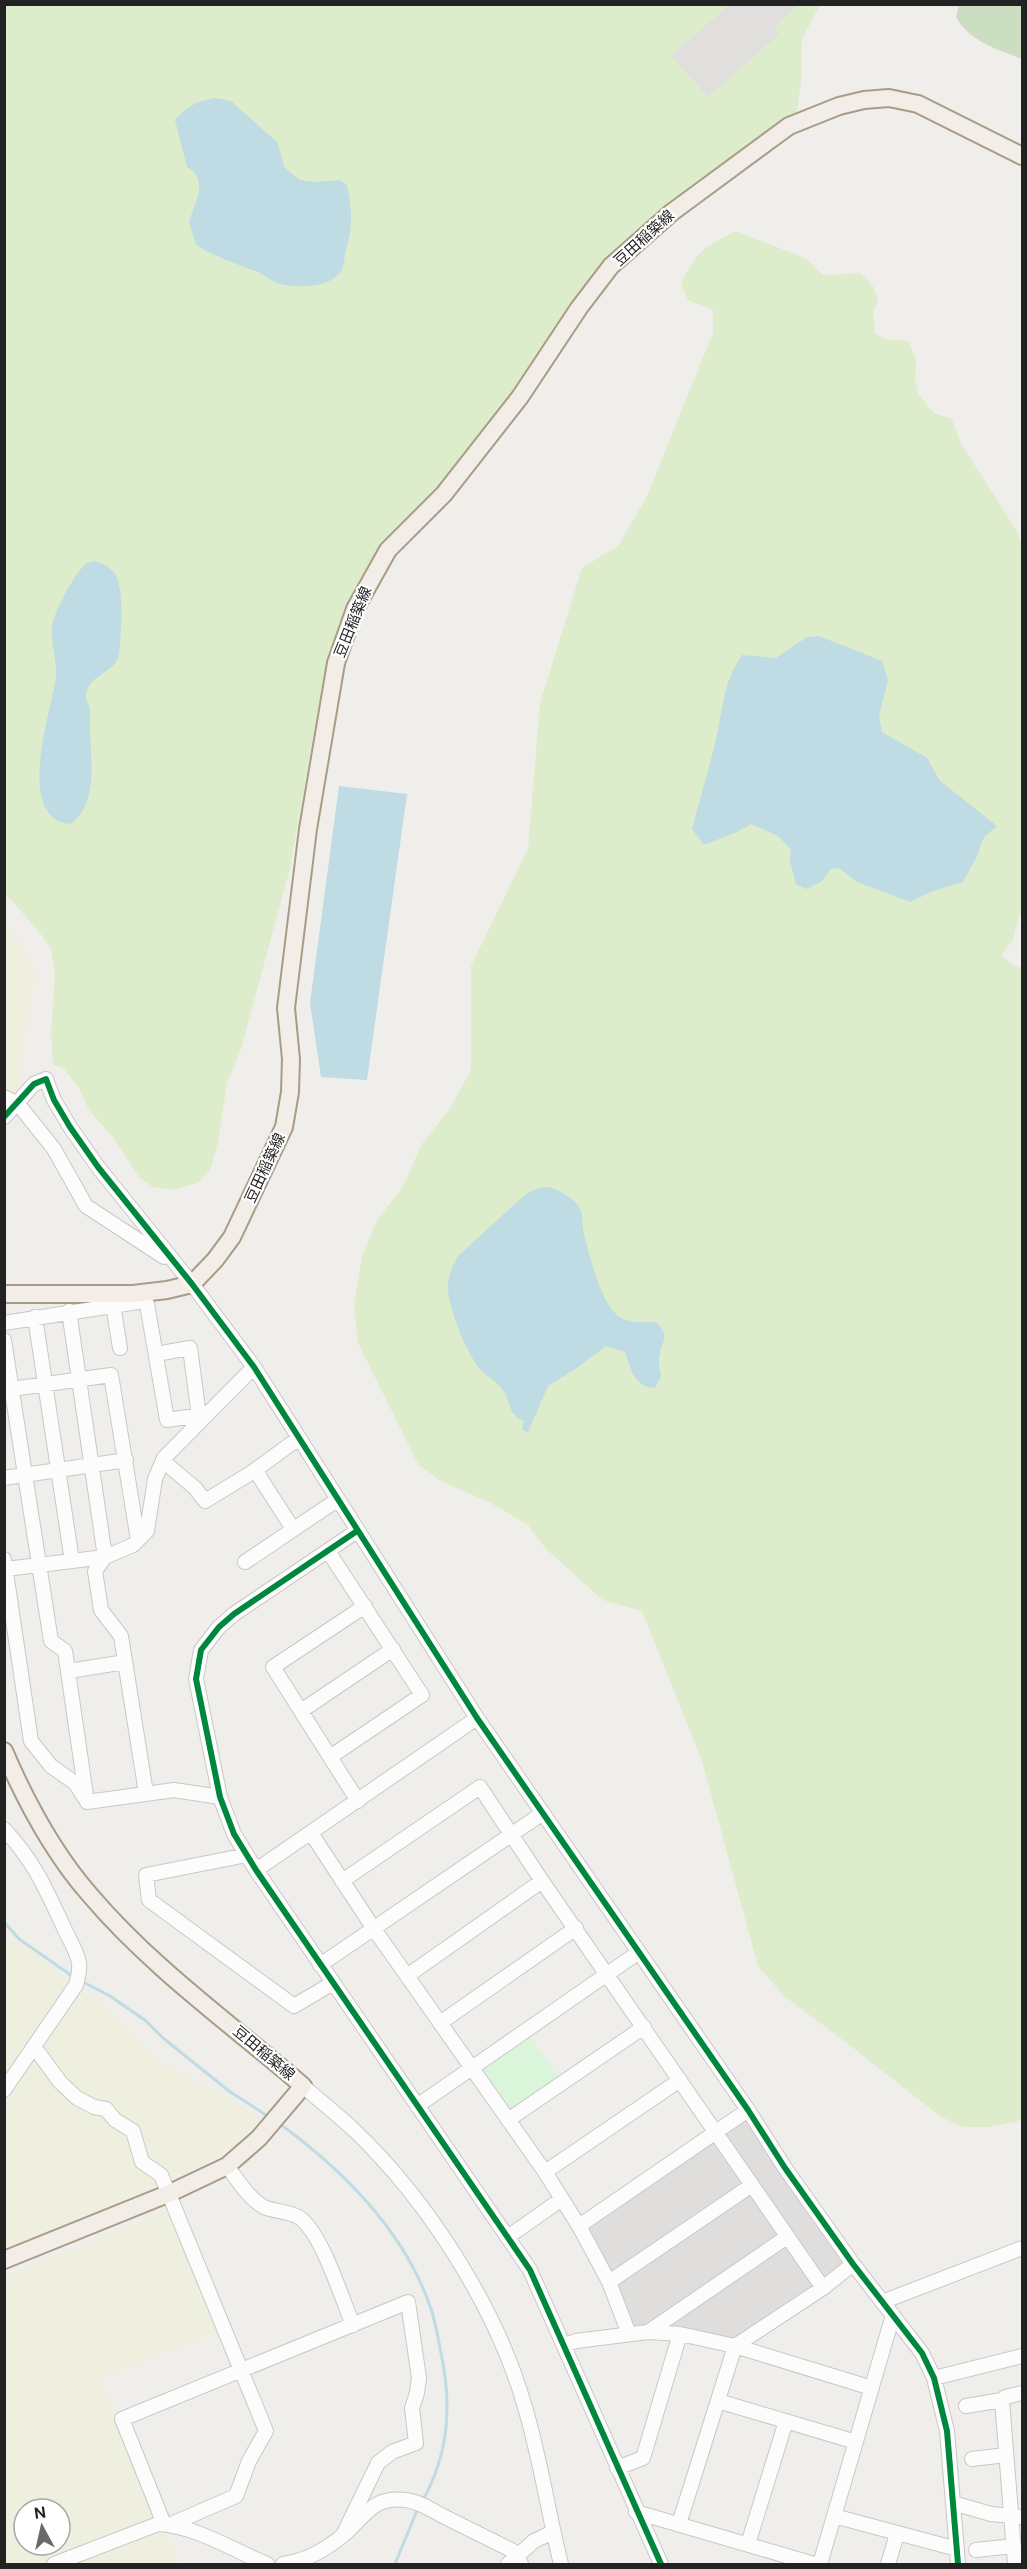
<svg xmlns="http://www.w3.org/2000/svg" width="1027" height="2569" font-family="'DM Sans','Noto Sans JP',sans-serif">
<rect width="100%" height="100%" fill="#f0eeeb"/>
<path fill="#dfdedc" d="M748 2118 846 2263 823 2280 724 2136V2132Z
M714 2139 744 2179 741 2187 613 2275 608 2273 586 2230 589 2226Z
M748 2190 781 2233 647 2328 634 2329 614 2287 616 2280Z
M784 2243 816 2284 815 2291 737 2341 670 2329 667 2324Z"/>
<path fill="#efefdf" fill-rule="evenodd" d="M4 918 29 954 36 972 18 1089 4 1108Z
M5 1940 30 1948 80 1990 103 2002 166 2065 228 2097 261 2118 227 2151 200 2167 5 2249Z
M171 2209 221 2330 101 2379 159 2519 157 2531 176 2545 175 2552 179 2564H5V2277ZM24 2509H60V2545H24Z"/>
<path fill="#ddeccb" d="M4 5H820L802 39 801 82 796 119 609 262 468 457 373 561 355 588 325 669 290 868 241 1049 227 1083 218 1142 210 1170 199 1182 175 1190 153 1187 139 1177 113 1137 89 1110 80 1090 64 1069 53 1064 51 1033 55 973 51 949 40 933 5 893Z
M736 231 805 258 823 275 860 273 873 286 878 301 873 312 875 333 886 339 908 341 916 360 915 379 918 394 934 413 952 419 960 442 1018 533 1022 547V912L1018 918 1013 940 1001 955 1014 966 1022 968V2120L990 2127H964L941 2117 847 2043 784 1996 758 1966 702 1761 642 1611 603 1600 546 1549 528 1525 491 1503 439 1480 418 1464 358 1343 354 1307 362 1256 376 1222 405 1183 421 1145 451 1107 471 1070V966L528 849 540 703 582 568 618 546 646 498 713 333V310L688 300 681 283C699 249 702 249 736 231Z"/>
<path fill="#cbdec1" d="M959 5H1022V59C997 49 970 42 956 17Z"/>
<path fill="#daf5da" d="M530 2036 561 2080 511 2115 480 2071Z"/>
<path fill="#e0dfde" d="M730 4 798 5 774 27 779 34 708 97 671 56Z"/>
<path fill="#bfdbe3" d="M215 98 231 101 278 143 284 167 300 180 315 182 339 180 347 185C352 206 353 229 346 249 343 259 346 266 338 275 325 288 297 288 280 284 273 282 267 277 260 273 238 264 217 258 196 245L189 222C194 204 210 180 187 167L175 120C186 106 198 101 215 98Z
M95 561C103 564 110 567 115 574 125 591 121 635 119 655 115 673 87 675 86 696 86 701 89 705 90 709 91 716 89 725 90 732 91 762 98 804 71 824 13 820 52 709 56 677 58 665 50 642 52 627 53 614 76 570 87 563 88 563 94 561 95 561Z
M819 636 882 661 888 680 879 715 882 732 927 758 940 781 997 826 984 837 977 856 963 882 933 891 910 902 857 882 839 868 831 869 821 882 806 889 796 884 790 861 791 849 778 836 751 824C738 833 720 838 704 845L692 829C701 794 712 760 719 725 724 698 726 678 742 655L776 658 807 637Z
M339 786 407 794 367 1080 321 1077 310 1003Z
M548 1187C559 1190 577 1199 581 1211 583 1218 582 1226 584 1234 590 1256 600 1304 620 1317 630 1324 644 1322 656 1322 672 1338 661 1340 659 1358 658 1363 661 1372 661 1377L655 1388C635 1388 630 1368 625 1352L606 1346 574 1370 548 1386 528 1432 522 1430 524 1421C508 1416 511 1401 502 1389 496 1380 485 1376 479 1368 465 1349 451 1314 448 1291 447 1279 452 1266 458 1256L527 1193 539 1188Z"/>
<g fill="none" stroke-linecap="round" stroke-linejoin="round">
<path stroke="#bfdbe3" stroke-width="3" d="M4 1922 19 1939 75 1978
M81 1981 110 1996 146 2021 163 2038 229 2091 269 2117
M280 2124C344 2171 405 2231 431 2309 436 2323 438 2339 441 2353 452 2405 449 2453 423 2500
M395 2564 418 2508"/>
<g stroke="#c9c8c7" stroke-width="16">
<path id="minor" d="M4 1097 18 1104 54 1149 86 1206 164 1257
M4 1117 34 1084 46 1079 54 1100 70 1127 98 1167 192 1284 254 1367 477 1718 748 2110 785 2168 853 2264 922 2353 934 2378 947 2431 958 2564
M144 1301 147 1304 167 1420 207 1414
M113 1305 120 1348
M69 1311 105 1557 95 1571 101 1610 121 1636 146 1793
M35 1317 72 1561
M4 1323 144 1301 145 1295
M4 1340 51 1641 65 1651 87 1802
M156 1354 190 1348 199 1416
M4 1390 111 1375 138 1540
M163 1461 195 1488 205 1501 251 1473 299 1438
M255 1470 293 1529
M4 1478 126 1460
M357 1531 234 1614 219 1627 201 1650 196 1679 220 1797 234 1834 256 1870 530 2270 661 2564
M328 1551 422 1695 330 1757 273 1667 365 1606
M4 1559 31 1741 51 1766 75 1783 84 1797
M245 1562 337 1500
M6 1569 105 1557 133 1545 147 1531 155 1479 164 1458 254 1367
M69 1671 125 1662
M301 1711 393 1649
M330 1757 358 1801
M87 1802 174 1790 220 1797
M4 1829C34 1861 46 1889 64 1928 69 1939 77 1951 79 1963 80 1971 78 1978 76 1985L4 2090
M311 1833 374 1929 545 2172 579 2226 609 2282 629 2334
M247 1855 146 1875 149 1900 294 2006 333 1983
M256 1870 477 1718
M342 1881 480 1787 542 1881 823 2288
M320 1965 543 1813
M407 1976 542 1881
M440 2023 576 1928
M35 2048 60 2082 77 2098 94 2107 106 2109 115 2120 133 2131 142 2162 161 2175 266 2431 249 2461 236 2496 169 2525
M303 2086C320 2101 338 2115 355 2131 428 2201 496 2307 524 2404 540 2456 548 2512 561 2564
M417 2106 639 1952
M508 2120 644 2027
M227 2166C237 2179 249 2199 264 2207 275 2212 290 2211 300 2218 322 2234 342 2299 353 2325
M545 2172 680 2080
M579 2226 748 2110
M509 2236 562 2199
M609 2282 752 2185
M882 2302 1022 2248
M648 2332 787 2237
M565 2345 576 2341 648 2332 680 2334 735 2346 872 2388
M934 2378 1022 2356
M718 2401 856 2442
M966 2406 1002 2400
M972 2459 1006 2455
M617 2468 643 2458 680 2334
M953 2503 991 2514 1022 2517
M636 2512 814 2564
M834 2516 957 2549
M164 2524 122 2419 408 2302 419 2378 417 2393 412 2408 416 2443 392 2452 378 2463 343 2535
M679 2524 735 2346 823 2288 853 2264
M748 2544 786 2421
M976 2550 1014 2546
M54 2564 158 2524C193 2525 235 2551 267 2564
M283 2564C307 2561 330 2547 348 2531 366 2514 375 2496 405 2500 419 2501 431 2510 443 2516 466 2528 490 2539 513 2551L521 2564
M508 2564 534 2541 553 2532
M820 2564 893 2315
M888 2564 897 2534
M1015 2564 1002 2400 1005 2397 1022 2393"/>
</g>
<g stroke="#a79c86" stroke-width="20">
<path id="major" d="M4 1294H133L167 1290 192 1284 215 1260 232 1237 284 1127 290 1092 291 1059 286 1008 308 829 336 663 355 609 388 550 444 494 520 397 579 308 611 266 671 213 789 126 839 106 864 100 889 98 918 104 1022 156
M4 1751C26 1802 53 1853 90 1895 152 1968 231 2024 303 2086L259 2138 227 2166 170 2193 4 2260"/>
</g>
<use href="#minor" stroke="#fdfcfc" stroke-width="14"/>
<use href="#major" stroke="#f3ede7" stroke-width="16"/>
<g stroke="#fff" stroke-width="10">
<path id="cycleway" d="M4 1117 34 1084 46 1079 54 1100 70 1127 98 1167 192 1284 254 1367 477 1718 748 2110 785 2168 853 2264 922 2353 934 2378 947 2431 958 2564
M357 1531 234 1614 219 1627 201 1650 196 1679 220 1797 234 1834 256 1870 530 2270 661 2564"/>
</g>
<use href="#cycleway" stroke="#00873e" stroke-width="6"/>
</g>
<g text-anchor="middle" stroke-width="4.5" stroke-linejoin="round" paint-order="stroke">
<g font-size="15" fill="#222" stroke="#fff">
<text transform="translate(644 238) rotate(-42)" y="5">豆田稲築線</text>
<text transform="translate(353 622) rotate(-68)" y="5">豆田稲築線</text>
<text transform="translate(265 1168) rotate(-65)" y="5">豆田稲築線</text>
<text transform="translate(264 2053) rotate(40)" y="5">豆田稲築線</text>
</g>
</g>
<rect width="1027" height="2569" fill="none" stroke="#222222" stroke-width="12"/>
<g transform="translate(42 2527) rotate(352)"><circle r="28" fill="#ffffff" stroke="#a7a7a7" stroke-width="1.5"/>
<path d="M0-4.5L10 22L0 15L-10 22Z" fill="#6a6968"/>
<text y="-9" font-size="16" font-weight="bold" text-anchor="middle" fill="#222222">N</text>
</g>
</svg>
